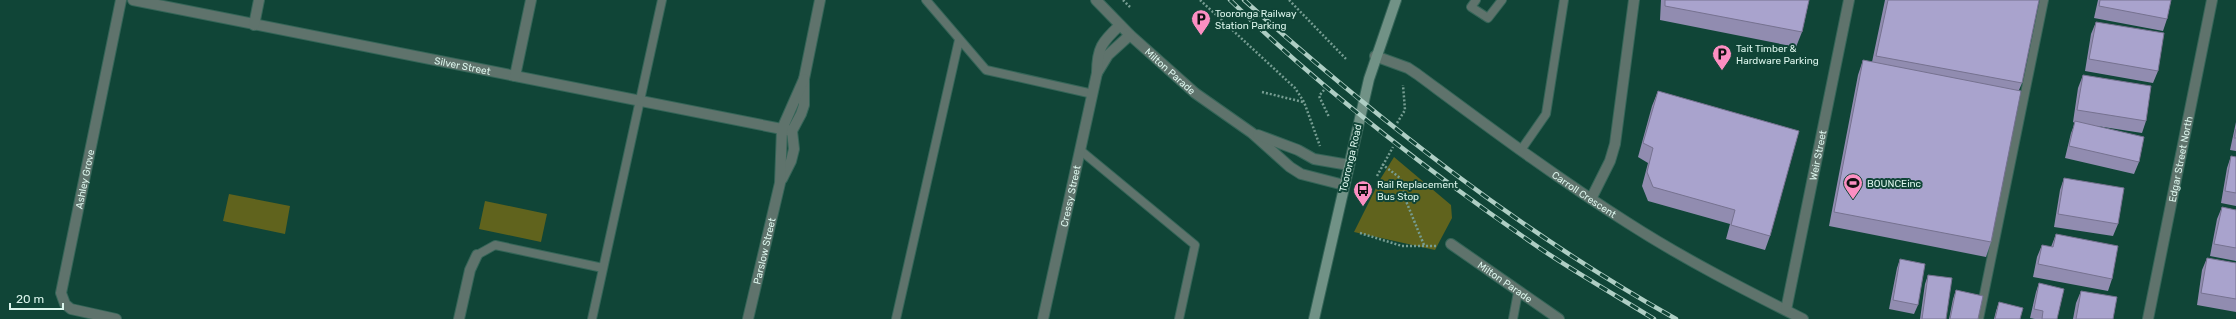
<svg xmlns="http://www.w3.org/2000/svg" width="2236" height="319" font-family="Rubik,sans-serif">
<rect width="100%" height="100%" fill="#104537"/>
<path fill="#60631d" d="M1394 157 1451 205 1452 218 1435 250 1354 232 1381 178Z
M229 194 290 206 285 234 223 221Z
M485 201 547 214 541 242 479 229Z"/>
<g fill="none" stroke-linecap="round" stroke-linejoin="round">
<g stroke="#356558" stroke-width="10">
<path id="service" d="M926 0 986 70 1093 94
M1476 0 1471 7 1488 18 1502 0
M1080 150 1195 245 1179 319
M1521 150 1546 114 1564 0
M477 255 495 245 603 268
M592 319 662 0
M896 319 959 40
M1513 319 1518 292
M1979 319 2044 0"/>
</g>
<g stroke="#356558" stroke-width="12">
<g id="minor">
<path id="s1" d="M133 0 792 131"/>
<path id="s2" d="M1096 0 1130 35 1195 93 1252 133 1290 167 1301 174 1344 185"/>
<path d="M254 25 259 0"/>
<path id="s3" d="M1375 56 1408 68 1417 74C1486 125 1555 177 1628 223 1684 259 1743 289 1803 319"/>
<path d="M1097 73 1108 55 1130 35"/>
<path d="M515 76 531 0"/>
<path d="M1258 135 1298 150 1314 159 1349 165"/>
<path d="M782 179 791 161 794 149 792 131 801 114 804 105V79L820 0"/>
<path d="M1591 199 1610 161 1615 144 1634 0"/>
<path id="s4" d="M1451 244 1559 319"/>
<path id="s5" d="M1786 310 1849 0"/>
<path id="s6" d="M116 319 71 309 65 304 61 293 121 0"/>
<path d="M459 319 470 270 477 255"/>
<path id="s7" d="M748 319 780 183 782 129 804 79"/>
<path id="s8" d="M1043 319 1097 73C1097 48 1102 42 1120 25"/>
<path id="s9" d="M2148 319 2212 0"/>
</g>
</g>
<g stroke="#356558" stroke-width="12">
<path id="secondary" d="M1314 319 1369 79 1396 0"/>
</g>
<path stroke="#769d92" stroke-width="2.5" stroke-dasharray="2 2" stroke-linecap="butt" d="M1123 0 1130 7
M1200 0 1295 88 1304 102 1320 146
M1289 0 1347 60
M1324 90 1319 96 1329 117
M1262 92 1303 102
M1397 123 1405 110 1403 85
M1382 164 1400 178 1406 201 1424 245
M1377 176 1393 147
M1360 233 1402 246H1438"/>
<use href="#service" stroke="#5f736c" stroke-width="8"/>
<use href="#minor" stroke="#5f736c" stroke-width="10"/>
<use href="#secondary" stroke="#719286" stroke-width="10"/>
<g stroke="#aecec4" stroke-width="4.5">
<path id="rail" d="M1230 0C1325 93 1432 174 1541 249 1578 274 1617 296 1654 319
M1244 0C1378 120 1519 231 1676 319"/>
</g>
<use href="#rail" stroke="#104537" stroke-width="3" stroke-dasharray="9" stroke-linecap="butt"/>
</g>
<path fill="#918cb0" d="M1661 0H1809L1802 32 1796 47 1660 20Z
M1885 0H2039L2022 83 2019 90 1991 242 1986 257 1829 226 1858 75 1863 60 1872 62Z
M2098 0H2171L2167 19 2163 31 2094 18Z
M2096 22 2158 71 2153 83 2085 71 2091 34Z
M2083 75 2146 121 2142 133 2097 126 2139 162 2134 174 2065 158 2071 133 2075 123 2073 122 2078 88Z
M1658 91 1770 236 1765 250 1726 239 1730 224 1648 201 1642 186 1648 163 1638 157 1652 106Z
M2236 122V151L2230 150Z
M2231 156 2236 157V206L2221 203 2227 168Z
M2064 178 2118 224 2113 236 2054 227 2060 190Z
M2222 207 2236 210V261L2210 256 2217 219Z
M2056 234 2112 279 2108 291 2033 277 2037 257 2042 245 2051 247Z
M2207 258 2236 263V312L2197 305 2202 270Z
M1900 259 1918 305 1914 314 1889 309 1897 268Z
M1928 275 1946 319H1920L1925 284Z
M2039 283 2057 319H2035L2030 318 2036 292Z
M1956 290 1978 319H1949L1953 299Z
M2081 291 2113 319H2073L2076 303Z
M1999 302 2020 319H1994L1996 311Z"/>
<path fill="#a9a3cd" stroke="#767290" d="M1665 0H1809L1802 32 1665 6Z
M1888 0H2039L2022 83 1876 56Z
M2100 0H2171L2167 19 2099 6Z
M2096 22 2164 33 2158 71 2089 59Z
M1863 60 2021 91 1991 242 1834 212Z
M2083 75 2151 86 2146 121 2077 110Z
M1658 91 1799 131 1770 236 1731 225 1735 210 1653 187 1647 172 1653 148 1643 143Z
M2075 121 2144 137 2139 162 2069 146Z
M2236 129V138H2234Z
M2231 156 2236 157V193L2225 191Z
M2064 178 2124 188 2118 224 2058 214Z
M2222 207 2236 210V248L2214 244Z
M2056 234 2118 246 2112 279 2038 264 2042 245 2053 247Z
M2207 258 2236 263V299L2201 293Z
M1900 259 1925 264 1918 305 1893 300Z
M1928 275 1952 278 1946 319H1922Z
M2039 283 2064 289 2057 319H2042L2043 311 2034 309Z
M1956 290 1983 296 1978 319H1950Z
M2081 291 2117 297 2113 319H2076Z
M1999 302 2023 308 2020 319H1995Z"/>
<defs>
<g id="parking-pin" transform="scale(1)"><path d="M0 17L-7.5 6A9.5 9.5 0 1 1 7.5 6Z" fill="#fc8fc2" stroke="#104537"/><path d="M-3.5-5.5H1a3.5 3.5 0 0 1 0 7H-1V5.5H-3.5ZM-1-3.4V-.6H.8a1.4 1.4 0 0 0 0-2.8Z" fill="#111"/></g>
<g id="stadium-pin" transform="scale(1)"><path d="M0 17L-7.5 6A9.5 9.5 0 1 1 7.5 6Z" fill="#fc8fc2" stroke="#104537"/><path d="M0-5a6.5 5 0 1 0 0 10a6.5 5 0 1 0 0-10ZM-3.5-1.8h7v3.6h-7Z" fill="#111"/></g>
<g id="bus-pin" transform="scale(1)"><path d="M0 17L-7.5 6A9.5 9.5 0 1 1 7.5 6Z" fill="#fc8fc2" stroke="#104537"/><path d="M-5-6H5V4H4V6H2V4H-2V6H-4V4H-5ZM-3.5-4V0h7V-4ZM-3.5 1.2v1.5H-2V1.2ZM2 1.2v1.5H3.5V1.2Z" fill="#111"/></g>
</defs>
<g fill-rule="evenodd">
<use href="#parking-pin" x="1201" y="19"/>
<use href="#parking-pin" x="1722" y="54"/>
<use href="#stadium-pin" x="1853" y="183"/>
<use href="#bus-pin" x="1363" y="190"/>
</g>
<g text-anchor="middle" stroke-width="4" stroke-linejoin="round" paint-order="stroke">
<g font-size="10" fill="#dbf5ec" stroke="#104537" text-anchor="start">
<text x="1215" y="17">Tooronga Railway<tspan x="1215" dy="12">Station Parking</tspan></text>
<text x="1736" y="52">Tait Timber &amp;<tspan x="1736" dy="12">Hardware Parking</tspan></text>
<text x="1867" y="187">BOUNCEinc</text>
<text x="1377" y="188">Rail Replacement<tspan x="1377" dy="12">Bus Stop</tspan></text>
</g>
<g font-size="10" fill="#dbf5ec" stroke="#104537">
<text dy="4" stroke="none"><textPath href="#s1" startOffset="336">Silver Street</textPath></text>
<text dy="4" stroke="none"><textPath href="#s2" startOffset="103">Milton Parade</textPath></text>
<text dy="4" stroke="none"><textPath href="#s5" startOffset="158">Weir Street</textPath></text>
<text transform="translate(1350 158) rotate(-77)" y="4">Tooronga Road</text>
<text dy="4" stroke="none"><textPath href="#s9" startOffset="163">Edgar Street North</textPath></text>
<text dy="4" stroke="none"><textPath href="#s6" startOffset="182">Ashley Grove</textPath></text>
<text dy="4" stroke="none"><textPath href="#s3" startOffset="252">Carroll Crescent</textPath></text>
<text dy="4" stroke="none"><textPath href="#s8" startOffset="126">Cressy Street</textPath></text>
<text dy="4" stroke="none"><textPath href="#s7" startOffset="70">Parslow Street</textPath></text>
<text dy="4" stroke="none"><textPath href="#s4" startOffset="66">Milton Parade</textPath></text>
</g>
</g>
<path d="M10 303v6h53v-6" fill="none" stroke="#dbf5ec" stroke-width="2"/>
<text x="16" y="303" font-size="12" fill="#dbf5ec" stroke="#104537" stroke-width="3" paint-order="stroke">20 m</text>
</svg>
